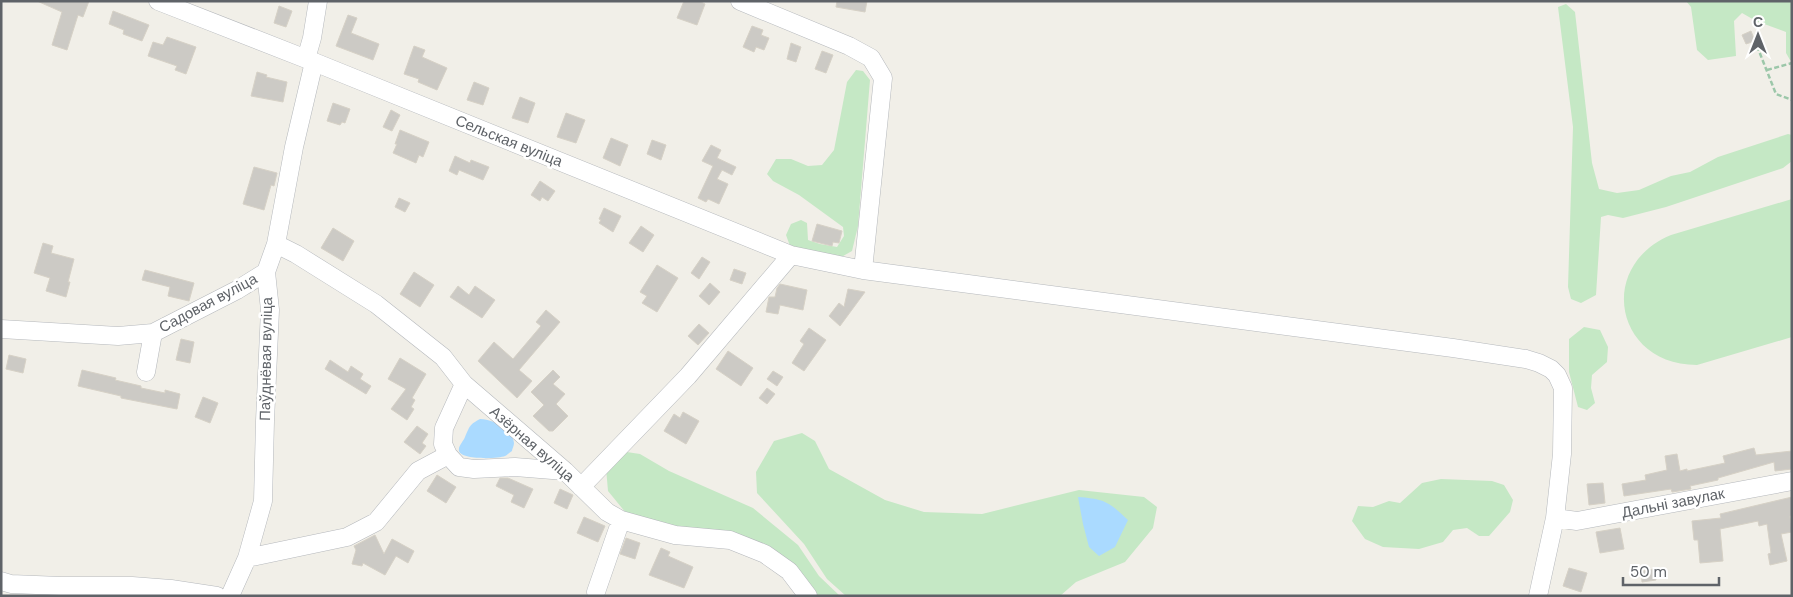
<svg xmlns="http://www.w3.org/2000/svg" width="1793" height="597" font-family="'DM Sans',sans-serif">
<rect width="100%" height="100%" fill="#f1efe8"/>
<path fill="#c5e8c5" d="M1686 1H1792V60H1790L1786 53V32L1756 21 1742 13 1734 21 1736 56 1708 60 1697 50 1691 7Z
M1566 4 1575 12 1592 163 1599 189 1617 193 1639 190 1671 176 1690 172 1718 157 1788 134 1792 135V161L1783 168 1666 207 1623 218 1608 215 1601 217 1596 295 1581 303 1571 299 1568 287 1573 127 1558 7Z
M856 70 863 71 870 80 858 226 852 251 836 260 790 246 786 235 791 224 801 220 807 223 808 240 820 244 837 247 844 236 843 227 799 195 773 181 767 174 776 159H791L808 166 822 165 834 150 847 82Z
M1792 199V337L1697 365C1615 365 1596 266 1671 235Z
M1584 327 1600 330 1608 347 1607 362 1592 375 1591 388 1595 403 1587 410 1578 407 1569 372V339Z
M802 433 815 441 829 469 885 500 924 512 982 514 1079 490 1144 497 1157 507 1153 528 1125 562 1076 582 1060 596H846L827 579 804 544 757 493 756 472 774 441Z
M620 451 640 454 669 471 753 508 798 545 819 576 840 596H810L780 559 626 513 608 491 606 468Z
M1441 479 1492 481 1504 485 1513 500 1510 512 1489 536H1479L1467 528 1453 530 1443 542 1419 549 1383 547 1365 539 1352 521 1358 506 1373 507 1389 501 1400 503 1422 483Z"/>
<path fill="#aadaff" d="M480 419C492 419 513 429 514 443 514 446 512 449 512 451 509 453 507 455 505 456 498 459 461 460 459 451 458 446 463 442 465 437 470 426 469 425 480 419Z
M1078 497C1105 499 1109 502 1128 520L1115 547 1099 556 1089 547 1083 524Z"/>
<path fill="#cccac5" stroke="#d6d1c6" d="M37 1H89L83 17 78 15 67 50 52 45 62 12Z
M684 1H699L705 4 697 25 677 18Z
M837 1H867L865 12 836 7Z
M279 6 292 11 286 27 274 23Z
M113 11 149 25 142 41 123 34 124 30 109 24Z
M348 15 357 18 351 33 379 44 373 60 336 46Z
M752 26 763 30 761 35 769 38 764 50 756 47 754 52 743 47Z
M1751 31 1755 41 1746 44 1742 35Z
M167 37 196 47 186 74 175 70 177 66 148 56 153 42 163 45Z
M791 43 801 47 796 62 787 59Z
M414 46 425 50 422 57 447 68 437 90 418 82 419 79 404 74Z
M822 51 833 55 826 73 815 69Z
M257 72 267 75 266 77 287 82 283 102 251 96Z
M474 82 489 88 483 105 467 100Z
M520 97 535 103 528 123 512 118Z
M333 103 350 109 345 123 342 122 340 125 327 121Z
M391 110 400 115 392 131 383 127Z
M566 113 585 120 576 143 557 137Z
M400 130 429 142 423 157 419 155 416 163 393 153 397 144H395Z
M611 138 628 145 620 166 603 158Z
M652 140 666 145 661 160 647 154Z
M711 145 721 150 717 158 736 167 732 175 722 170 717 179 728 184 719 204 708 199 706 202 698 198 713 166 702 161Z
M455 156 470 163 471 160 489 167 483 180 459 170 457 175 449 171Z
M254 167 277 173 274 186 271 185 264 210 243 204Z
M540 181 555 191 548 201 542 197 540 201 531 195Z
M399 198 410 203 405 212 395 207Z
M604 208 621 216 613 232 599 223 601 220 599 219Z
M817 224 842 231 839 243 833 242 832 246 812 241Z
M641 226 654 235 643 252 629 243Z
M333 228 354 241 343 261 321 248Z
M43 243 53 246 51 253 74 259 68 282H70L66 297 46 291 50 278 34 273Z
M702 257 710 262 699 279 691 273Z
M657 265 678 278 657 312 642 303 647 296 640 292Z
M734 269 746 273 742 284 730 280Z
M145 270 194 283 189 301 168 296 170 287 142 280Z
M414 272 434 285 420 307 400 294Z
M710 283 720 292 709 305 699 296Z
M780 284 807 290 803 310 780 305 778 314 766 312 769 297H775L777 288Z
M458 286 469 295 475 286 495 300 482 318 450 297Z
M848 289 865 292 840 326 829 316 839 303 844 307Z
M546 310 560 322 519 370 532 381 517 398 478 361 494 342 513 359 541 326 536 322Z
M699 324 709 333 698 345 688 336Z
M809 328 826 340 804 371 792 363 804 344 800 341Z
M181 339 194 342 190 363 176 360Z
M728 351 753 368 741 386 716 369Z
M9 355 26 359 23 373 6 369Z
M400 358 426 374 412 398 415 400 411 407 414 409 407 420 391 409 406 389 388 379Z
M330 360 348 372 351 366 363 374 360 379 371 386 366 394 325 369Z
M82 370 116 378 115 380 141 386V388L165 393V390L180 394 177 409 121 398V396L78 386Z
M553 370 560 377 553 384 565 394 556 404 568 416 553 431H549L533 416 544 405 531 392Z
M773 371 783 377 777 386 767 379Z
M767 388 775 394 767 404 759 398Z
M203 397 218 403 210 423 195 417Z
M683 412 699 421 686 444 664 431 674 414 680 418Z
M417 426 428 434 422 443 426 446 420 454 404 442Z
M1754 448 1756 455 1792 451V469L1775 471 1774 462 1718 478V480L1690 486 1691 489 1672 492 1671 489 1624 496 1622 484 1646 480 1645 475 1667 470 1665 456 1677 454 1680 471 1687 469V471L1725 463 1723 456Z
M437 475 456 487 446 503 427 491Z
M500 478H508L533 489 524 508 511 502 514 495 496 486Z
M1603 483 1605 503 1589 505 1587 484Z
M560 489 573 495 567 509 554 503Z
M1792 497V516H1790L1792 532 1781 534 1787 561 1770 565 1768 554 1771 553 1767 524 1759 526 1758 521 1720 529 1723 561 1700 563 1698 540H1694L1692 521 1721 518 1720 514Z
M584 517 605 526 598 542 577 533Z
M1620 528 1624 549 1600 553 1596 532Z
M375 535 384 554 392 539 414 551 408 563 396 556 385 575 363 563 362 566 352 564 356 550 354 546Z
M626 538 640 543 635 559 620 554Z
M661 548 670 552 668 556 693 567 684 588 649 575Z
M1569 568 1587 573 1581 592 1563 586Z
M1654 569 1656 580 1642 582 1641 571Z"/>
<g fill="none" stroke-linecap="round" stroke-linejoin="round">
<g stroke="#b5b8bc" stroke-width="19">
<path id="minor" d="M158 1 314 62 791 255 863 270 1453 348 1526 359 1539 363 1551 369 1557 375 1563 388 1562 454 1555 518 1538 596
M740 1 849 46 871 58 883 78 863 270
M306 59 312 38 318 1
M276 244 296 254 376 304 443 357 464 384 565 471 607 512 621 520 675 535 730 540 765 554 789 571 808 596
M1 329 118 336 153 333 237 290 266 272
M146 372 153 333
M448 455 443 444 444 428 464 384
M581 487 688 376 791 255
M1555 518 1577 521 1792 481
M247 558 347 537 376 522 418 471 448 455 459 467 474 469 515 467 565 471
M1 581 11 584 61 586H132L171 589 217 596
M596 592 621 520
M230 596 247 558 263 501 265 421 270 310 266 272 276 244 294 147 314 62"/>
</g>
<path stroke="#9cc7a9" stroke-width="2.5" stroke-dasharray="5 2.5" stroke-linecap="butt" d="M1757 46 1776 94 1792 100
M1767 70 1792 63"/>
<use href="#minor" stroke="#fff" stroke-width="18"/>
</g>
<g text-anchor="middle" stroke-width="5" stroke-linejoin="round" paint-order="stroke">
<g font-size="15" fill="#5f6368" stroke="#fff">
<text transform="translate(509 141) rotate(22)" y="5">Сельская вуліца</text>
<text transform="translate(208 303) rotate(-28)" y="5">Садовая вуліца</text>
<text transform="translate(266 359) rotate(-89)" y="5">Паўднёвая вуліца</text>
<text transform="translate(532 444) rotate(41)" y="5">Азёрная вуліца</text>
<text transform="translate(1673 503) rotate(-11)" y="5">Дальні завулак</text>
</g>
</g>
<rect width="1793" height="597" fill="none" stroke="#5f6368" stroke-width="5"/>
<g transform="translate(1758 35)" stroke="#ffffff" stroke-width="4" paint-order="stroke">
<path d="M0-4L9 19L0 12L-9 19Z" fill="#5f6368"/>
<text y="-8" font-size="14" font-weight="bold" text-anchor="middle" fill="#5f6368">С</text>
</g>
<path d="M1623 577v8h96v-8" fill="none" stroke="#5f6368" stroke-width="2.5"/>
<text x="1630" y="577" font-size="15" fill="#5f6368" stroke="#ffffff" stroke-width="4" paint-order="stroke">50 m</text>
</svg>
